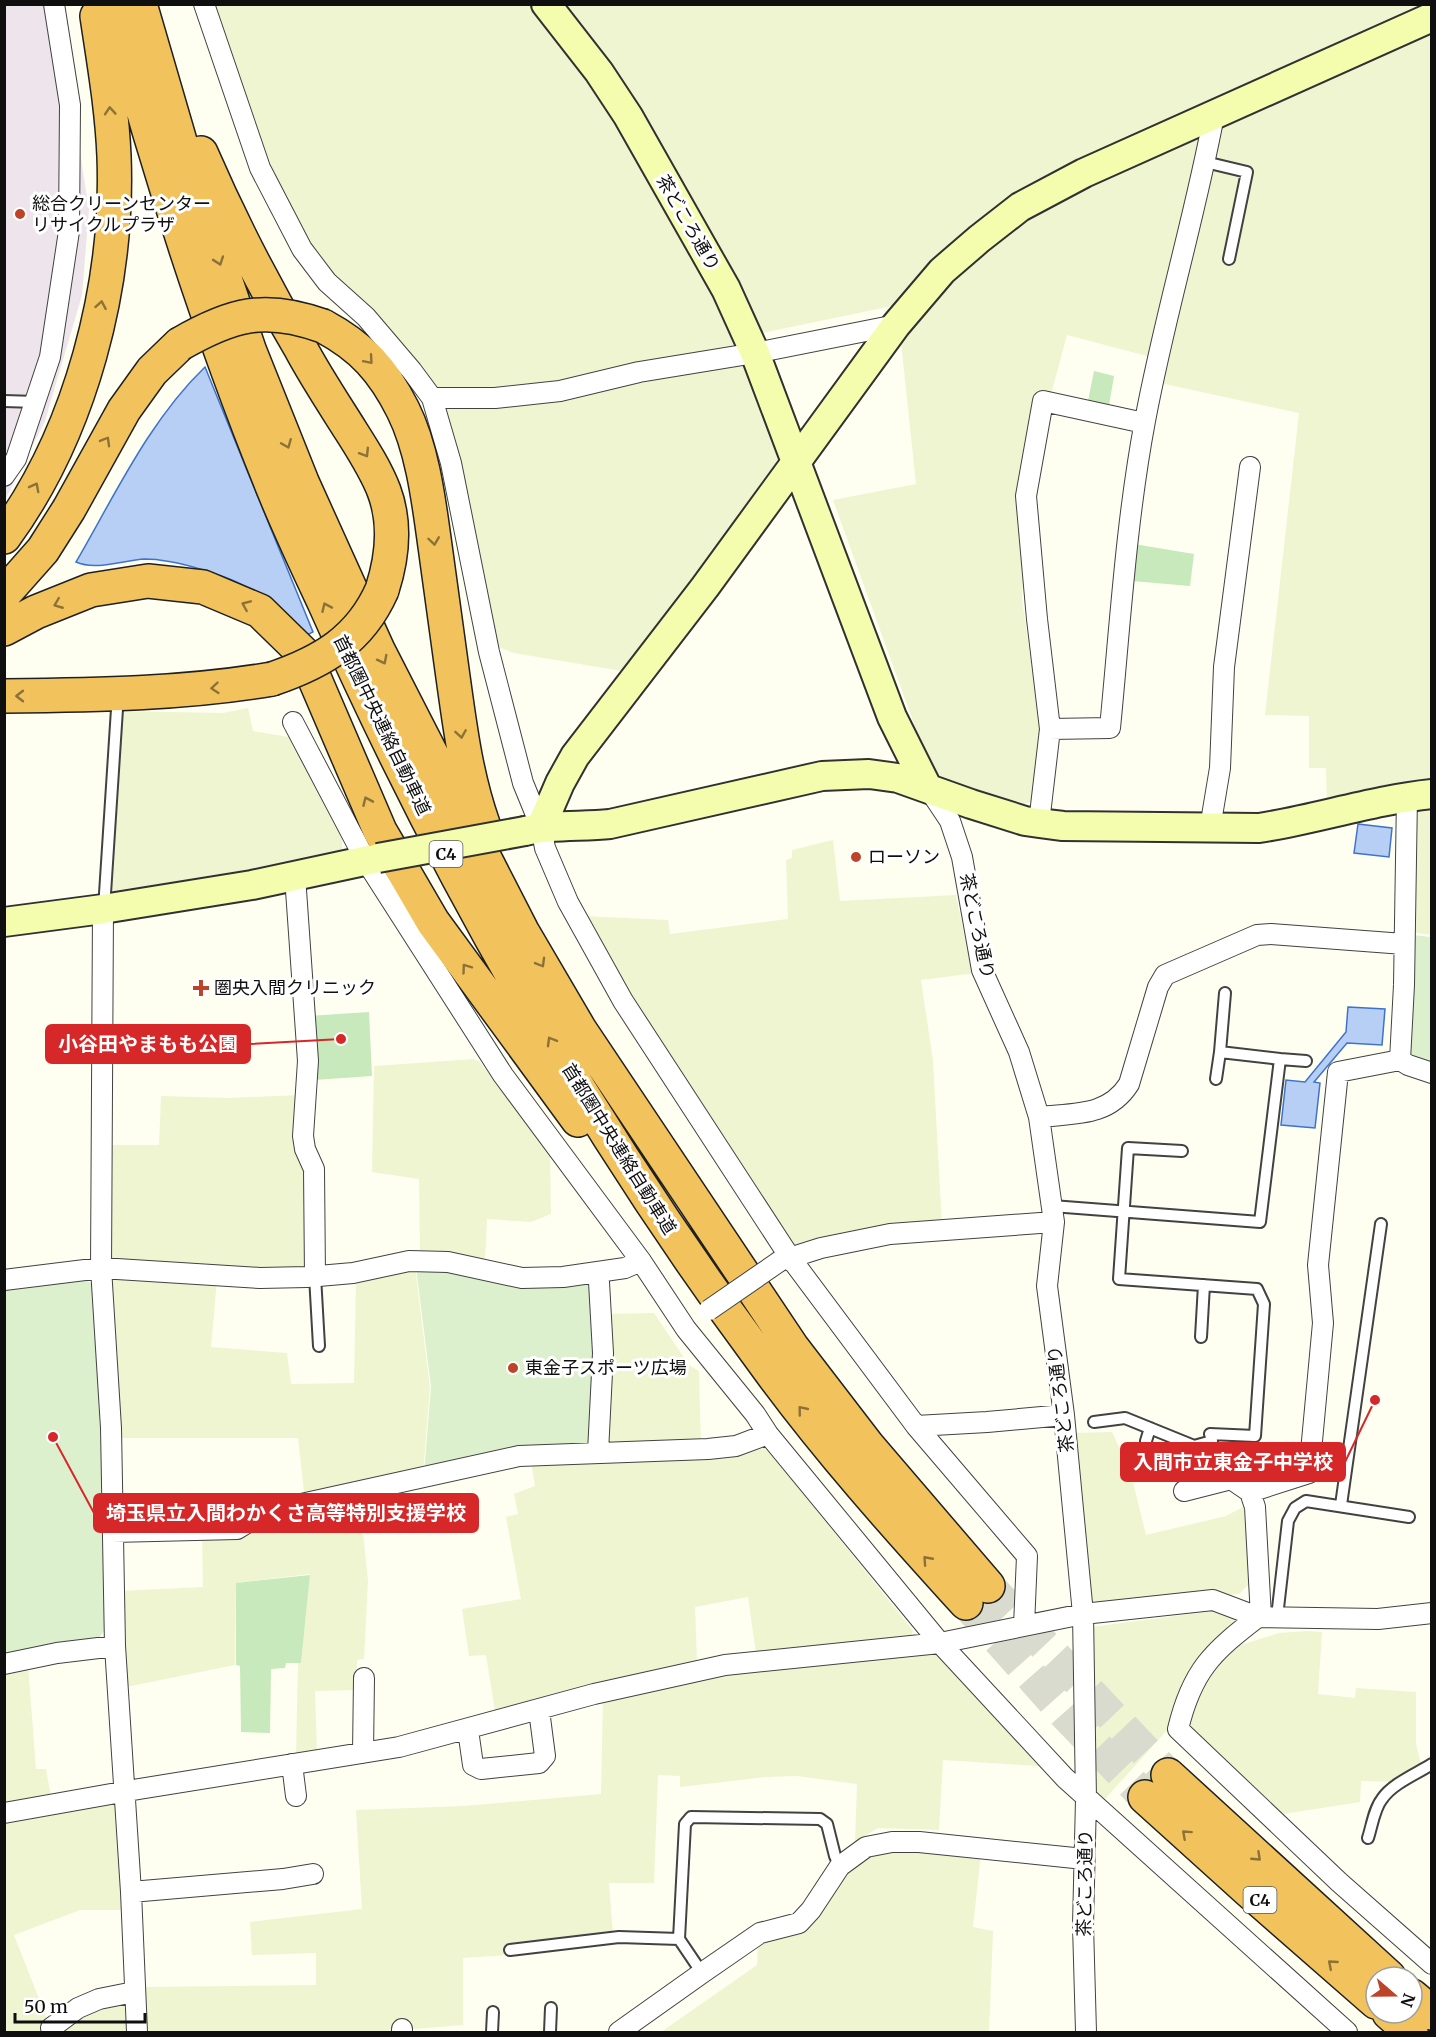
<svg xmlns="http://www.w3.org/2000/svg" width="1436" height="2037" font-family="Merriweather,'Noto Sans JP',serif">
<rect width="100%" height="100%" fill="#fefff1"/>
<path fill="#ede4ec" d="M5 5H57L89 210 82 295 45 421 5 500Z"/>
<path fill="#eff5d1" d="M212 5H1431V785L1327 804 1326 768H1309V716L1265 715 1299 413 1160 383 1166 361 1067 335 1029 476 1022 599 1041 733 1034 801 1021 805 934 779 833 500 916 484 897 305 752 335 796 449 628 672 514 653 496 646 441 411 318 260 298 231 236 78Z
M248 708 253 731 289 737 342 820V852L252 877 111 897 115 806 123 711 223 713Z
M1415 805H1431V935L1412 932Z
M833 840 840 901 956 895 969 959 976 973 921 980 933 1061 942 1226 800 1249 785 1242 583 916 668 920 670 934 788 919 786 860 792 858V850Z
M474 1059 480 1062 550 1155 551 1214 531 1222 487 1219 485 1260 420 1254 419 1179 372 1172 374 1066Z
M301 1095 311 1173 310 1265 304 1273 114 1264 109 1258 110 1145H159L161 1096 228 1098Z
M415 1266 430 1388 423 1474 305 1500 298 1438H119L109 1281 115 1272 217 1280 211 1347 287 1353 291 1384 354 1383 356 1277Z
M654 1313 689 1365 699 1371 701 1446 604 1449 607 1314Z
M1112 1432 1131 1474 1146 1535 1226 1516 1245 1506 1252 1581 1239 1594 1086 1608 1071 1433Z
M753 1445 767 1449 911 1628 913 1631 909 1642 756 1654 748 1597 695 1607 697 1660 495 1711 486 1655 469 1656 462 1609 521 1599 506 1517 518 1514 514 1494 535 1486 531 1462Z
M359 1495 368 1581 364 1659 357 1660 356 1690 315 1691 317 1752 296 1756 298 1663H301L310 1574 236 1583 235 1665 126 1687 121 1591 203 1587 202 1532Z
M1213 1611 1241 1621 1170 1727 1104 1800 1095 1792 1091 1627Z
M1307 1631 1322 1632 1318 1694 1355 1698 1356 1688 1416 1692V1744L1422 1768 1397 1782 1361 1781 1360 1802 1277 1815 1186 1729 1197 1690 1231 1648 1279 1633Z
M925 1652 939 1654 1040 1762 1039 1766 943 1760 939 1830 878 1828 855 1842 857 1784 797 1776 766 1777 680 1787V1776L658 1775 654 1883H609L613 1934 509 1955 463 1958V2025L378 2032H144L142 1987 316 1985V1953L252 1955 250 1922 362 1909 356 1810 464 1806 601 1794 603 1699 735 1669Z
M28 1665 36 1769H46L51 1797 5 1806V1670Z
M111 1801 119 1808 123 1910H80L14 1935 52 2032H5V1820Z
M892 1848 981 1853 973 1927 993 1931 989 2032H661L757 1965 758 1945 811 1927 848 1873 856 1863 876 1853Z
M124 2000 127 2032H54L79 2013Z"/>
<path fill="#c8e9bb" d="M1094 371 1114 376 1108 411 1087 406Z
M1134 544 1194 554 1190 586 1132 581Z
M369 1012 372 1076 314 1080 308 1016Z
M310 1575 301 1663H286L285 1668 271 1669 270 1733 241 1732 240 1666 236 1665V1583Z"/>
<path fill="#dcf0cd" d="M1412 935 1431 937V1068L1408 1055 1414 985Z
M416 1267 594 1281V1442L587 1450 424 1474 431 1387Z
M84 1279 92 1284 103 1484 104 1631 96 1642 4 1655V1288Z"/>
<path fill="#b7cff5" stroke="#3f73cb" stroke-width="1.5" d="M205 367 313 632 303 637C286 622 270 603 251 590 229 575 172 559 145 559 123 560 96 571 76 562 115 495 149 421 205 367Z
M1358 824 1392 828 1389 857 1354 853Z
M1348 1007 1385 1009 1382 1045 1347 1043 1314 1082 1320 1083 1315 1128 1281 1125 1286 1080 1305 1082 1346 1032Z"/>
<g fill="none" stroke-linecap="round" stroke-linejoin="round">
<path stroke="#dadbcf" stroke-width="33" stroke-dasharray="33 16" stroke-linecap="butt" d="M988 1586 1168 1775
M966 1603 1065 1714 1145 1797"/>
<g stroke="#424242" stroke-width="14">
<path id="lane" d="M1205 162 1247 172 1229 259
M4 401 36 402
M104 909 117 709
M1220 1052 1225 993
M1280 1059 1306 1061
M1052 1206 1260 1222 1280 1059 1220 1052 1216 1079
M315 1276 319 1346
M1201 1337 1204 1285
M1094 1422 1125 1418 1194 1446 1212 1441 1210 1434 1255 1436 1264 1304 1257 1289 1119 1279 1128 1148 1182 1151
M1146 1441 1150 1428
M1341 1505 1381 1224
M1277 1617 1288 1521 1295 1508 1306 1501 1409 1517
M1368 1838C1372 1826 1374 1809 1382 1799 1392 1784 1416 1774 1432 1764
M679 1939 685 1824 691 1817 820 1819 827 1824 835 1856 840 1866
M510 1950 619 1937 679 1939 702 1973
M492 2032 493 2012
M550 2032 551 2008"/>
</g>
<g stroke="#424242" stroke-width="22">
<path id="street" d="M204 4 260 168 302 249 327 282 366 317 412 371 432 398 451 463 489 652 523 783 541 827 545 848 568 902 623 1001 789 1256 916 1426 1027 1556 1024 1626
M432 398H495L560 391 639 372 755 353 896 325
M4 476 16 459 50 357 69 231 70 105 54 4
M293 722 366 861 503 1075 641 1261 686 1329 755 1414 768 1434 940 1643 1065 1778 1347 2032
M1050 729 1037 619 1026 496 1043 401 1144 423
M928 788 950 821 962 857 982 970 1019 1052 1039 1117 1054 1222 1047 1286 1064 1415 1083 1614 1086 1799 1083 1925 1086 2032
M1407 796 1404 985 1400 1060 1408 1065 1432 1073
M1039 823 1050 729 1110 728C1120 626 1126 522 1145 421 1164 318 1195 217 1214 115
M1210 828 1220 768 1224 667 1250 467
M295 876 308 1061 303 1136 305 1149 314 1169 315 1276
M103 909 101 1268 111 1428 115 1646 131 1892 137 2032
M1039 1117C1074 1113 1108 1117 1129 1084L1158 987 1165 975 1257 935 1271 934 1404 944
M780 1261 821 1248 890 1234 1054 1222
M597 1272 599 1282 603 1353 598 1452
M4 1280 101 1268 260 1278 307 1277 353 1273 409 1261 448 1262 522 1278 563 1277 625 1268 641 1261
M916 1426 987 1422 1064 1415
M1184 1491 1231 1479 1250 1492
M113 1532 237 1529 265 1512 519 1456 708 1449 736 1446 768 1434
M1258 1617C1212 1652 1192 1671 1178 1729L1339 1882 1432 1964
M1261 1617 1255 1507 1250 1492 1309 1473 1323 1323 1318 1265 1338 1072 1400 1060
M4 1664 57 1653 115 1646
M468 1730 473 1765 481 1769 539 1763 545 1756 539 1710
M363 1753 364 1678
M292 1764 296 1796
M4 1813 139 1789 399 1747 594 1694 725 1665 940 1643 1083 1614 1213 1600 1258 1617 1378 1619 1432 1613
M131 1892 283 1879 313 1874
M51 2028 78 2008 99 1999 134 1992
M402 2029V2032
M619 2032 702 1973 760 1933 799 1923 811 1910 840 1866 866 1847 892 1842H919L1084 1859"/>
</g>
<g stroke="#313131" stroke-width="32">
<path id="secondary" d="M546 4 599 72 628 116 726 289 755 353 892 717 927 787
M541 827 560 783 575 756 705 587 896 325 942 271 979 239 1020 207 1084 173 1432 17
M525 831C552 824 582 827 610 824L822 776 869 774 898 778 971 804 1025 821 1039 823 1063 826 1259 828C1317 819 1373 800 1432 794
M4 922 103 909 252 885 378 858"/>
</g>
<g stroke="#202020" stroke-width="36">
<path id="highway" d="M113 4C158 170 210 334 275 493 290 530 307 566 324 602 443 870 590 1128 765 1364 826 1448 896 1526 966 1603
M140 4 191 179 250 352 302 482 378 650 522 931 580 1030 792 1347 868 1446 988 1586
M201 153C230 220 264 286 301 349 316 377 334 404 351 431 363 450 376 470 384 491 396 523 392 559 382 590
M323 326C362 347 383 370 403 410 423 450 429 503 435 546 441 590 447 634 453 677 460 727 466 776 483 824
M4 537C81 432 119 285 114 156 112 109 104 63 97 16
M4 594 43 550 69 509 124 410 152 371 180 344
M4 629 36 612 91 590 148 581 203 587 260 611 304 654 380 831 433 922 578 1120
M4 696C94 695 184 694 272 679
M1168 1775 1389 1977
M1145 1797 1248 1890 1376 2002
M1412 1996 1432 2013
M1389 2013 1411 2032"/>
</g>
<use href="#lane" stroke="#fff" stroke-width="10"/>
<use href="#street" stroke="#fff" stroke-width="20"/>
<use href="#secondary" stroke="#f4fdae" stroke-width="28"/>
<use href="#highway" stroke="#f2c35c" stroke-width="33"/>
<g stroke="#424242" stroke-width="22" stroke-linecap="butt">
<path id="street-bridge" d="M709 1310 780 1261"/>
</g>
<g stroke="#313131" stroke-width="32" stroke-linecap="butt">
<path id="secondary-bridge" d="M378 858 525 831"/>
</g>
<g stroke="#202020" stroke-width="36" stroke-linecap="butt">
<path id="highway-bridge" d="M180 344C232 314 265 305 323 326
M272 679C322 662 360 640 382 590"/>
</g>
<use href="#street-bridge" stroke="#fff" stroke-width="20"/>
<use href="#secondary-bridge" stroke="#f4fdae" stroke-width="28"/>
<use href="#highway-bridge" stroke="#f2c35c" stroke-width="33"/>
</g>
<defs><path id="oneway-chevron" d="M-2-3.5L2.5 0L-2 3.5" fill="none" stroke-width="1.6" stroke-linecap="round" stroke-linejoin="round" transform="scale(1.5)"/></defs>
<g stroke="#8c7239">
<use href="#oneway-chevron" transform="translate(110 111) rotate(-94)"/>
<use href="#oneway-chevron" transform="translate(219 261) rotate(71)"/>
<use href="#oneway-chevron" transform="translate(101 305) rotate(-80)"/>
<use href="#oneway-chevron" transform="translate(369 360) rotate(49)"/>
<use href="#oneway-chevron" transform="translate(106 441) rotate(-60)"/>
<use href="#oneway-chevron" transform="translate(287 444) rotate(68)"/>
<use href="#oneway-chevron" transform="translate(365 453) rotate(58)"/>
<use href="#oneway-chevron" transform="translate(35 487) rotate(-62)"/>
<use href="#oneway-chevron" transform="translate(434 541) rotate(82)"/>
<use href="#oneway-chevron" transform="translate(58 604) rotate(158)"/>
<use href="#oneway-chevron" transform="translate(246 605) rotate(-157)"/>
<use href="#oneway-chevron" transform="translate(326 607) rotate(-114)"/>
<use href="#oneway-chevron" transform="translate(383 660) rotate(63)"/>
<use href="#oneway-chevron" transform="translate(215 688) rotate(175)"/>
<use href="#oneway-chevron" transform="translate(20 696) rotate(180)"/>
<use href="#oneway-chevron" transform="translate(461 734) rotate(81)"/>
<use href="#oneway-chevron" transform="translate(367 801) rotate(-114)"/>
<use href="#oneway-chevron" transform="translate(541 963) rotate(60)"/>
<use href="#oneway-chevron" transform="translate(466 968) rotate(-126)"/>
<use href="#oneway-chevron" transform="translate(551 1041) rotate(-120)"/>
<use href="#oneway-chevron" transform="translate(802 1410) rotate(-129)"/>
<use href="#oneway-chevron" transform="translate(927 1560) rotate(-132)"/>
<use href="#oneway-chevron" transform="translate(1186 1834) rotate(-138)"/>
<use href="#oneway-chevron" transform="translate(1257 1857) rotate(43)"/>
<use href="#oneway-chevron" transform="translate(1332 1964) rotate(-139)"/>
</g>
<g fill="#bd4429" stroke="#fff" stroke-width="2">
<circle cx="20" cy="214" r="6"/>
<circle cx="856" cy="857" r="6"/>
<path d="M198 979h6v6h6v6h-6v6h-6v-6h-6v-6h6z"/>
<circle cx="513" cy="1368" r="6"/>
</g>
<g text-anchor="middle" stroke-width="6" stroke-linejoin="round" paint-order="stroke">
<g fill="#fff" stroke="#575757" stroke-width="1.5">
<rect x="429.5" y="841" width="33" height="26" rx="4.5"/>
<rect x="1243.5" y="1887" width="33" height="26" rx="4.5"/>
</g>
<g font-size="16" font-weight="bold" fill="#0f0f0f">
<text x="446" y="860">C4</text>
<text x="1260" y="1906">C4</text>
</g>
<g font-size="18" fill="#0f0f0f" stroke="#fff" text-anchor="start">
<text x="32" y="210">総合クリーンセンター<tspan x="32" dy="21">リサイクルプラザ</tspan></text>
<text x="868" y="863">ローソン</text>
<text x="214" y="994">圏央入間クリニック</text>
<text x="525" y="1374">東金子スポーツ広場</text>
</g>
<g font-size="18" fill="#0f0f0f" stroke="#fff">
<text transform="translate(688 223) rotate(60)" y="6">茶どころ通り</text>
<text transform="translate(382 725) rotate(64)" y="6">首都圏中央連絡自動車道</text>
<text transform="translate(977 926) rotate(78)" y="6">茶どころ通り</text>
<text transform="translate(619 1149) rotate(58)" y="6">首都圏中央連絡自動車道</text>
<text transform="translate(1061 1399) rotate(-97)" y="6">茶どころ通り</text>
<text transform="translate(1085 1883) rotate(-89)" y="6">茶どころ通り</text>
</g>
</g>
<path fill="none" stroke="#d62828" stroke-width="2" d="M341 1039L250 1044M1375 1400L1345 1462M53 1437L94 1513"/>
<g fill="#d62828" stroke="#fff" stroke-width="2">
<circle cx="341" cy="1039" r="6"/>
<circle cx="1375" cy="1400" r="6"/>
<circle cx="53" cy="1437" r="6"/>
</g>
<g fill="#d62828" stroke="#d62828" stroke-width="2">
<rect x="46" y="1025" width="204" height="38" rx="6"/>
<rect x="1121" y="1443" width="224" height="38" rx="6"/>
<rect x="94" y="1494" width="384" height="38" rx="6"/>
</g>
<g font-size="20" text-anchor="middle" font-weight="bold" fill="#fff">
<text x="148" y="1051">小谷田やまもも公園</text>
<text x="1233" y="1469">入間市立東金子中学校</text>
<text x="286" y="1520">埼玉県立入間わかくさ高等特別支援学校</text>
</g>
<rect width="1436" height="2037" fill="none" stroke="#0f0f0f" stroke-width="12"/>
<g transform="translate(1394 1995) rotate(110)"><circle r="28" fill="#ffffff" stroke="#9f9f9f" stroke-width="1.5"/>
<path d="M0-4.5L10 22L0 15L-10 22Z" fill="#bd4429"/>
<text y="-9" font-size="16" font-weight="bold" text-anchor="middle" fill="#0f0f0f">N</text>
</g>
<path d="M15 2013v9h130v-9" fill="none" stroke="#0f0f0f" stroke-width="3"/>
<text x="24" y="2013" font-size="18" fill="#0f0f0f" stroke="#ffffff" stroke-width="4.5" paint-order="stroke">50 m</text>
</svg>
